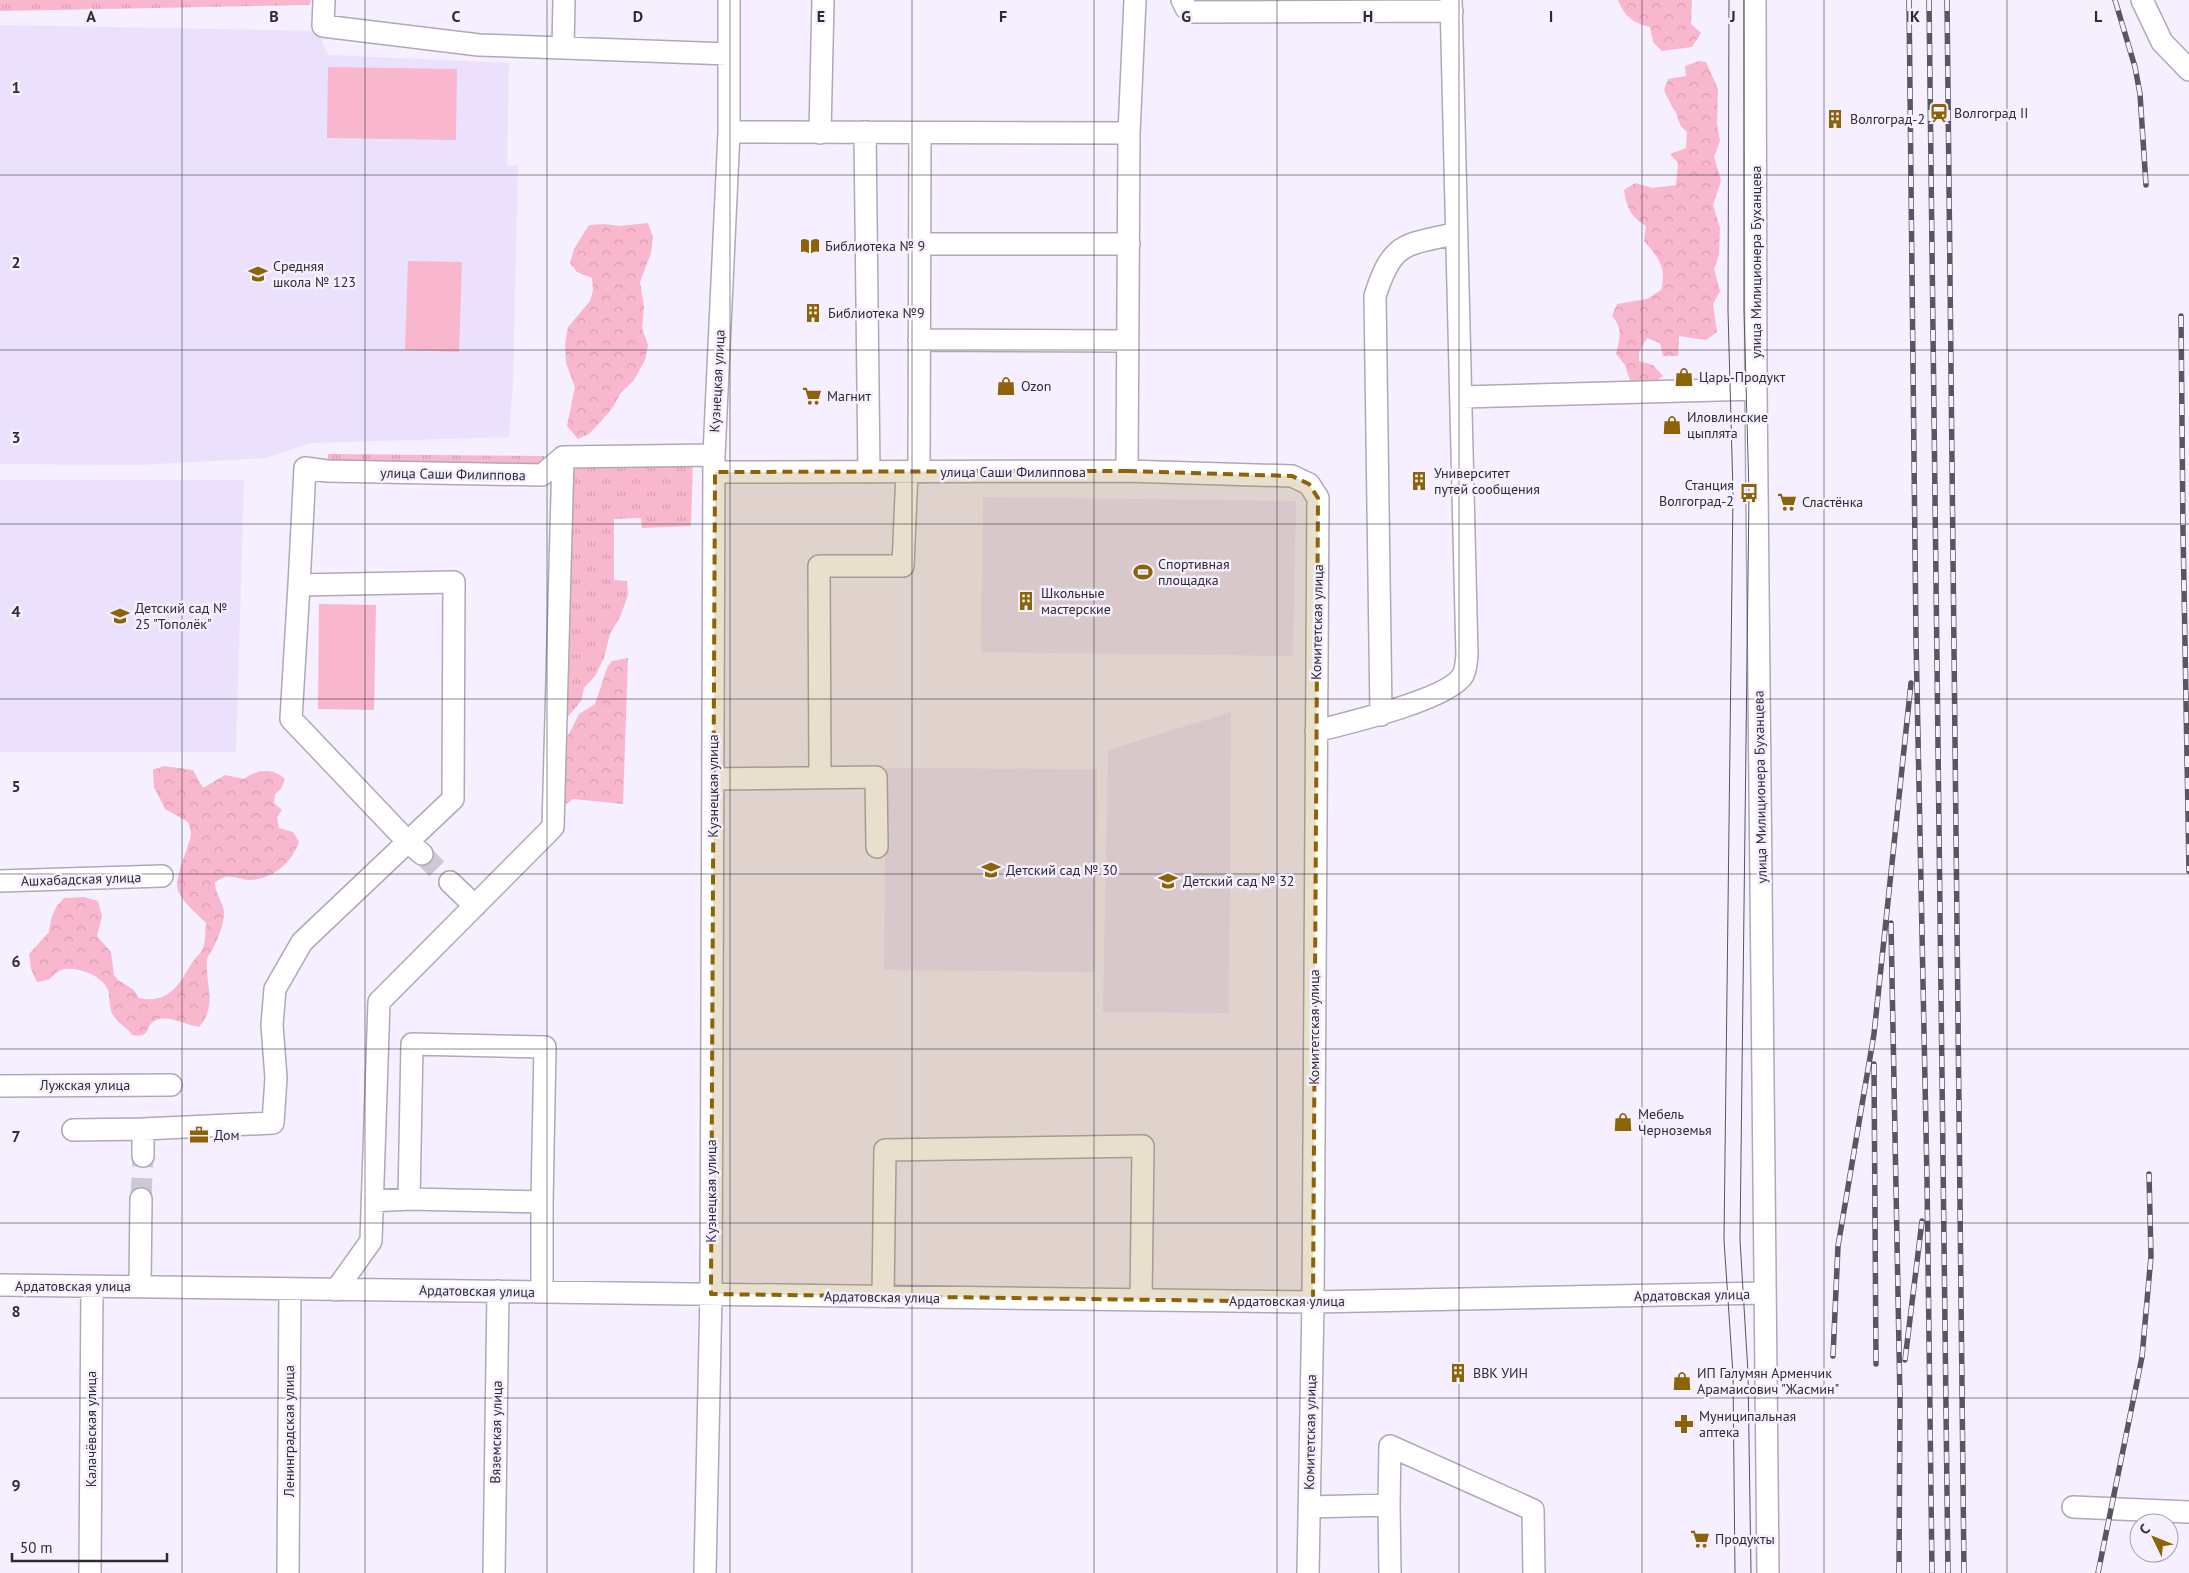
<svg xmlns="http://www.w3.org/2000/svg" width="2189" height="1573" font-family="'PT Sans',sans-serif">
<defs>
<pattern id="grass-tufts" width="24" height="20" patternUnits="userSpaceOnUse" patternTransform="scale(1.25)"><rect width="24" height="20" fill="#f8b7cd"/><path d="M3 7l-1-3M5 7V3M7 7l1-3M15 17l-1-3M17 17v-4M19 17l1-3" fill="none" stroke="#d59eb0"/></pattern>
<pattern id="forest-crowns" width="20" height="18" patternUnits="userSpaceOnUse" patternTransform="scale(1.25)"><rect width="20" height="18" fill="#f8b7cd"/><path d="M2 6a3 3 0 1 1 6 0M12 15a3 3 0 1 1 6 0" fill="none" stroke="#d59eb0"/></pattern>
</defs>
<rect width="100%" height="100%" fill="#f5efff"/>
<path fill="#ebe1fc" d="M0 25 318 31 328 55 509 63 507 166 518 165 513 382 509 437 310 443 266 458 137 465 0 464Z
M0 480H244L236 752H0Z
M983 497 1296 501 1293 656 981 652Z
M1231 712 1229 1013 1103 1012 1108 750Z
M886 768 1097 769 1095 972 884 970Z"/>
<path fill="url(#grass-tufts)" d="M0 0H311L310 5 0 11Z
M328 454 544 456V466L328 464Z
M693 460 691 526 642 528 641 518 614 519V580L627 581 628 595 620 617 610 634 604 658 595 676 584 688 581 701 559 727 566 474 577 464Z"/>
<path fill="url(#forest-crowns)" d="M1618 0H1692L1691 24 1701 33 1692 47 1662 51 1653 42 1650 27C1633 23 1624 16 1618 0Z
M1699 61 1706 62 1718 89 1717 124 1720 141 1714 156 1721 181 1713 205 1720 228 1719 255 1714 269 1720 291 1713 304 1717 332 1706 340 1679 336 1678 356H1663L1660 343 1647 338 1639 352V361L1653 365 1663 376 1649 386 1633 390 1625 365 1616 354C1620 339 1623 328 1612 316L1617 304 1647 299 1661 290C1667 268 1659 258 1644 241L1646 226C1631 217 1626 207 1624 190L1635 183 1653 188 1676 185 1678 163 1670 154 1686 148 1687 132C1676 124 1680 117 1673 108 1670 102 1667 97 1664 90L1668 79 1686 76 1685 66Z
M648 223 653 237 651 253 640 282 644 307 642 328 648 345 645 360 634 380 620 394 613 407 603 419 589 434 578 439 567 426 575 387 566 363 565 344 568 327 590 301 593 291 592 278 577 272 570 263 574 249 589 225 604 224 620 226Z
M628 658 623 804 573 799 566 804 561 798 560 744 569 734 579 714 595 704 607 668 612 661Z
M164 766 193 770 203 788 225 775 244 779C257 769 273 768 285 779L281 789 275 794 274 803 282 810 277 817 279 828 293 832 299 842C293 861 274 878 252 880 237 881 229 870 215 883 215 894 223 901 224 912 224 925 218 939 212 950 211 953 207 956 207 960 205 984 218 1006 199 1027 185 1025 170 1015 156 1020 144 1025 152 1039 132 1035 128 1028 121 1026 116 1019 107 1009 111 1000 108 990 103 975 74 965 61 970 50 974 56 980 37 982L31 969 29 954 49 932 51 919 56 907 64 898 84 897 98 901 102 916 97 936 111 952 114 975 118 980 134 990 139 998C167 1004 178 987 190 966 193 960 199 956 202 950 206 943 205 931 206 923 197 914 185 904 179 893 172 878 190 848 191 833 191 830 189 825 188 822L165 809 154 787 153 770Z"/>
<path fill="#f8b7cd" d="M328 67 457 69 456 140 327 138Z
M408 261 462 262 459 352 405 350Z
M319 604 376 605 374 710 318 709Z"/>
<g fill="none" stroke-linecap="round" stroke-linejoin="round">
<path stroke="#cdc8d6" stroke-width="21" stroke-dasharray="21 11" stroke-linecap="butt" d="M422 854 450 882
M141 1199 143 1156"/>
<g stroke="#afa8ba" stroke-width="24">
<path id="minor" d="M324 0 323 26 479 45 729 54
M1182 0 1186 8 1191 12 1452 11
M1755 0 1756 389 1768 1573
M2142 0 2162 42 2189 70
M563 48 564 0
M729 132 1129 133
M865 132 869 472
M820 133 823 0
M919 244H1129
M919 340 1127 341
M1462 397 1756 389
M1127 471 1129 133 1135 0
M715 472 1127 471 1292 476 1309 484 1318 498 1313 1302 1308 1573
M919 472 920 133
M299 585 305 468 327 471 542 475 563 457 714 455
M1381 715 1375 296C1393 240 1404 246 1457 233
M1316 731C1344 724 1450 699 1463 675 1466 670 1466 662 1467 656L1451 0
M820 777 819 566H903L907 472
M713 779 876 777 877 847
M0 881 162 876
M450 882 475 906
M0 1086 171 1085
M73 1130 143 1129
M143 1156V1129L273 1123 276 1078 272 1025 275 989 302 942 453 799 454 582 299 585 291 719 408 842 422 854
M373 1201 409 1199 542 1202 545 1047 412 1044 409 1199
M0 1285 1313 1302 1765 1293
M140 1286 141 1199
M336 1290 371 1241 379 1002 553 827 563 457
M542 1292V1202
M883 1297 885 1150 1143 1146 1141 1300
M1389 1505 1390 1573
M1309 1507 1389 1505 1390 1446 1533 1510 1534 1573
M2073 1507 2189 1512
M90 1573 92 1286
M288 1573 290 1289
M494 1573 498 1291
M705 1573 711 1294 714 455 729 132V0"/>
</g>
<use href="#minor" stroke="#fff" stroke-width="21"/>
<path stroke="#59565f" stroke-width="1" d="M1729 0 1728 311 1733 493 1724 1240 1733 1374 1735 1573
M1744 0V311L1749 493 1740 1240 1748 1373 1751 1573"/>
<g stroke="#59565f" stroke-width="5.5">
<path id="rail" d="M1909 0 1916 638 1927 1179 1932 1573
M1929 0 1948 1573
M1947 0 1964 1573
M2115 0 2135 67 2140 94 2146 185
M2181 316 2183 530 2189 871
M1891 923 1900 1400
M1874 1064 1876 1364
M1833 1356 1838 1246 1874 1034 1911 683
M1905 1360 1922 1221
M1899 1573 1900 1394
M2098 1573 2142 1357 2151 1256 2149 1174"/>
</g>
<use href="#rail" stroke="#f5efff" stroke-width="4" stroke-dasharray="11" stroke-linecap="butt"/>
</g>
<path fill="#8d6307" fill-opacity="0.2" stroke="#8d6307" stroke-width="4" stroke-dasharray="10 6" stroke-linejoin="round" d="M1127 471 1292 476 1309 484 1318 498 1313 1302 711 1294 715 472Z"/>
<path fill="none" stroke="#2e2c33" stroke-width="1" stroke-opacity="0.55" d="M182 0V1573M365 0V1573M547 0V1573M730 0V1573M912 0V1573M1094 0V1573M1277 0V1573M1459 0V1573M1642 0V1573M1824 0V1573M2007 0V1573M0 175H2189M0 350H2189M0 524H2189M0 699H2189M0 874H2189M0 1049H2189M0 1223H2189M0 1398H2189"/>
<defs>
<g id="station-bare" transform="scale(1.5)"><path d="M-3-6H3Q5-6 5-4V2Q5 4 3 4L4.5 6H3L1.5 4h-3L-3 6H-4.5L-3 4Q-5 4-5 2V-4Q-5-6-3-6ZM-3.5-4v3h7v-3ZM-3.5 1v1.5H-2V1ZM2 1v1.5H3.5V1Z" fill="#8d6307" stroke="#f5efff" stroke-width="2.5" paint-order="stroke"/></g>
<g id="building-bare" transform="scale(1.5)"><path d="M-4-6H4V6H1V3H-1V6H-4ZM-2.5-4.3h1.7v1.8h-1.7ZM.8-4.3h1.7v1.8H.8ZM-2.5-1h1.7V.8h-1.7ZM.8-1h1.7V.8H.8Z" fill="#8d6307" stroke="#f5efff" stroke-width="2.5" paint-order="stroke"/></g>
<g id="library-bare" transform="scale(1.5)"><path d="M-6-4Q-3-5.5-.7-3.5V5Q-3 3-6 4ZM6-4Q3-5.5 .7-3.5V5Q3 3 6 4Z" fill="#8d6307" stroke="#f5efff" stroke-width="2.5" paint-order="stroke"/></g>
<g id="school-bare" transform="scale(1.5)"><path d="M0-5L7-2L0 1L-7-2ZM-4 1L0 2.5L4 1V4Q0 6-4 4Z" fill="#8d6307" stroke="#f5efff" stroke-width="2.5" paint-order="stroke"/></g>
<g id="shop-bare" transform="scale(1.5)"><path d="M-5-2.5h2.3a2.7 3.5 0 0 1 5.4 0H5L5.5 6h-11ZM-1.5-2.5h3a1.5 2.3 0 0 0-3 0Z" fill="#8d6307" stroke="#f5efff" stroke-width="2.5" paint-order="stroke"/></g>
<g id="supermarket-bare" transform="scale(1.5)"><path d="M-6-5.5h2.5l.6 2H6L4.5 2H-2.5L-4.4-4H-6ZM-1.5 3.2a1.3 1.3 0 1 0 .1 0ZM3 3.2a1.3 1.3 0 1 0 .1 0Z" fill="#8d6307" stroke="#f5efff" stroke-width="2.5" paint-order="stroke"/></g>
<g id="bus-bare" transform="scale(1.5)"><path d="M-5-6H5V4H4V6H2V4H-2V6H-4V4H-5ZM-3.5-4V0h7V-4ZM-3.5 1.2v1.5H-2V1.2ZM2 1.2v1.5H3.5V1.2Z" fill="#8d6307" stroke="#f5efff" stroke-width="2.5" paint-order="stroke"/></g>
<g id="stadium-bare" transform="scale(1.5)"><path d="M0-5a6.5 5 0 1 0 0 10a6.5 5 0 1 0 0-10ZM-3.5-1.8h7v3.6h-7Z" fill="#8d6307" stroke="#f5efff" stroke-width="2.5" paint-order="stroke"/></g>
<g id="office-bare" transform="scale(1.5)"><path d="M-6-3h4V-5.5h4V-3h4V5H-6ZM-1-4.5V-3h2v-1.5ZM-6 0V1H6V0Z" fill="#8d6307" stroke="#f5efff" stroke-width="2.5" paint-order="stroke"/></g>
<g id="pharmacy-bare" transform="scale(1.5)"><path d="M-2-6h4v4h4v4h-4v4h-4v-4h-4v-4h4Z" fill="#8d6307" stroke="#f5efff" stroke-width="2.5" paint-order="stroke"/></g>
</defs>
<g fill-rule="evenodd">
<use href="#station-bare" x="1939" y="113"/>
<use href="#building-bare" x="1835" y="119"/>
<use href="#library-bare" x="810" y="246"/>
<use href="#school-bare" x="258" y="274"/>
<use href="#building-bare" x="813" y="313"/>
<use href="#shop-bare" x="1684" y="377"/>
<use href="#shop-bare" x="1006" y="386"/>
<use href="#supermarket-bare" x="812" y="396"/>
<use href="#shop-bare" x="1672" y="425"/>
<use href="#building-bare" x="1419" y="481"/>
<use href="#bus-bare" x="1749" y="493"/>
<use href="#supermarket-bare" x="1787" y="502"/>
<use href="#stadium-bare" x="1143" y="572"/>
<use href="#building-bare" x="1026" y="601"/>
<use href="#school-bare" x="120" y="616"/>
<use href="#school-bare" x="991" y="870"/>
<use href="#school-bare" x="1168" y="881"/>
<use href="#shop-bare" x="1623" y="1122"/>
<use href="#office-bare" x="199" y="1135"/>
<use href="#building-bare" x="1458" y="1373"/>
<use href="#shop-bare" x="1682" y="1381"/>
<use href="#pharmacy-bare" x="1684" y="1424"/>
<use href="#supermarket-bare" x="1700" y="1539"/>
</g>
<g text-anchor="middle" stroke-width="5" stroke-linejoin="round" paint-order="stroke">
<g font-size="14" fill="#2e2c33" stroke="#f5efff" text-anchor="start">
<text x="1954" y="118">Волгоград II</text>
<text x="1850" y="124">Волгоград-2</text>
<text x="825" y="251">Библиотека № 9</text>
<text x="273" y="271">Средняя<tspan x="273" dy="16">школа № 123</tspan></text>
<text x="828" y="318">Библиотека №9</text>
<text x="1699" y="382">Царь-Продукт</text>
<text x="1021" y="391">Ozon</text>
<text x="827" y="401">Магнит</text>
<text x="1687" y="422">Иловлинские<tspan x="1687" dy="16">цыплята</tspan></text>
<text x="1434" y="478">Университет<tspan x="1434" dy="16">путей сообщения</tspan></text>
<text x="1734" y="490" text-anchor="end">Станция<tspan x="1734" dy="16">Волгоград-2</tspan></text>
<text x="1802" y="507">Сластёнка</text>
<text x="1158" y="569">Спортивная<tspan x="1158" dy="16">площадка</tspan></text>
<text x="1041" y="598">Школьные<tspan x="1041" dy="16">мастерские</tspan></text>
<text x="135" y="613">Детский сад №<tspan x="135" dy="16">25 "Тополёк"</tspan></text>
<text x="1006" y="875">Детский сад № 30</text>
<text x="1183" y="886">Детский сад № 32</text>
<text x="1638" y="1119">Мебель<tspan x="1638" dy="16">Черноземья</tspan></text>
<text x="214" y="1140">Дом</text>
<text x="1473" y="1378">ВВК УИН</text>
<text x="1697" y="1378">ИП Галумян Арменчик<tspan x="1697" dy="16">Арамаисович "Жасмин"</tspan></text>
<text x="1699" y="1421">Муниципальная<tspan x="1699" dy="16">аптека</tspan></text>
<text x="1715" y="1544">Продукты</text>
</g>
<g font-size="14" fill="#2e2c33" stroke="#f5efff">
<text transform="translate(1756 262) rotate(-90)" y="5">улица Милиционера Буханцева</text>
<text transform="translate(717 381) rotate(-87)" y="5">Кузнецкая улица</text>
<text x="1013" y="477">улица Саши Филиппова</text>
<text transform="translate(453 474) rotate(1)" y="5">улица Саши Филиппова</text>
<text transform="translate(1317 622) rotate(-89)" y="5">Комитетская улица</text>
<text transform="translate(713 786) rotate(-90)" y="5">Кузнецкая улица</text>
<text transform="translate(1760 787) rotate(-91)" y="5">улица Милиционера Буханцева</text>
<text transform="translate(81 879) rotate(-2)" y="5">Ашхабадская улица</text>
<text transform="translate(1314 1027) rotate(-90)" y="5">Комитетская улица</text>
<text x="85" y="1090">Лужская улица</text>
<text transform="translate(711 1191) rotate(-90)" y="5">Кузнецкая улица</text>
<text x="73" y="1291">Ардатовская улица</text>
<text transform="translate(477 1291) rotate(1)" y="5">Ардатовская улица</text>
<text transform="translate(1692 1295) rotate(-1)" y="5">Ардатовская улица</text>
<text transform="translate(882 1297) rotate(1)" y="5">Ардатовская улица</text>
<text x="1287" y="1306">Ардатовская улица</text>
<text transform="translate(91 1429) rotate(-90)" y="5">Калачёвская улица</text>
<text transform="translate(289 1431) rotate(-90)" y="5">Ленинградская улица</text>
<text transform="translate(496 1432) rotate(-89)" y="5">Вяземская улица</text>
<text transform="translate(1310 1432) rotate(-89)" y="5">Комитетская улица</text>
</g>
</g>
<g font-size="16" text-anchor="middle" font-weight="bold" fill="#2e2c33" stroke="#f5efff" stroke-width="5" stroke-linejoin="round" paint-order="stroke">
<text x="91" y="22">A</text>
<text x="274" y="22">B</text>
<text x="456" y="22">C</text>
<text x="638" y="22">D</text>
<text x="821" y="22">E</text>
<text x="1003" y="22">F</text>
<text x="1186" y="22">G</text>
<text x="1368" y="22">H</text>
<text x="1551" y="22">I</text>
<text x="1733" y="22">J</text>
<text x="1915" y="22">K</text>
<text x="2098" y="22">L</text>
<text x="16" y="93">1</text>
<text x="16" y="268">2</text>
<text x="16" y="443">3</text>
<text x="16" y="617">4</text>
<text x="16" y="792">5</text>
<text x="16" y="967">6</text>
<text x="16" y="1142">7</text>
<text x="16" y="1317">8</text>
<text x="16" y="1491">9</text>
</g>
<g transform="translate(2154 1538) rotate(313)"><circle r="24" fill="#f5efff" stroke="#a5a1ad"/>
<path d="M0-4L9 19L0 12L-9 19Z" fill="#8d6307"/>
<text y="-8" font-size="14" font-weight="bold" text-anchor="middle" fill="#2e2c33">С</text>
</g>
<path d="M12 1553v8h155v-8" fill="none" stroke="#2e2c33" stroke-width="2.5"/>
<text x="20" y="1553" font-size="15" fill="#2e2c33" stroke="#f5efff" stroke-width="4" paint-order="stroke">50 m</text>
</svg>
